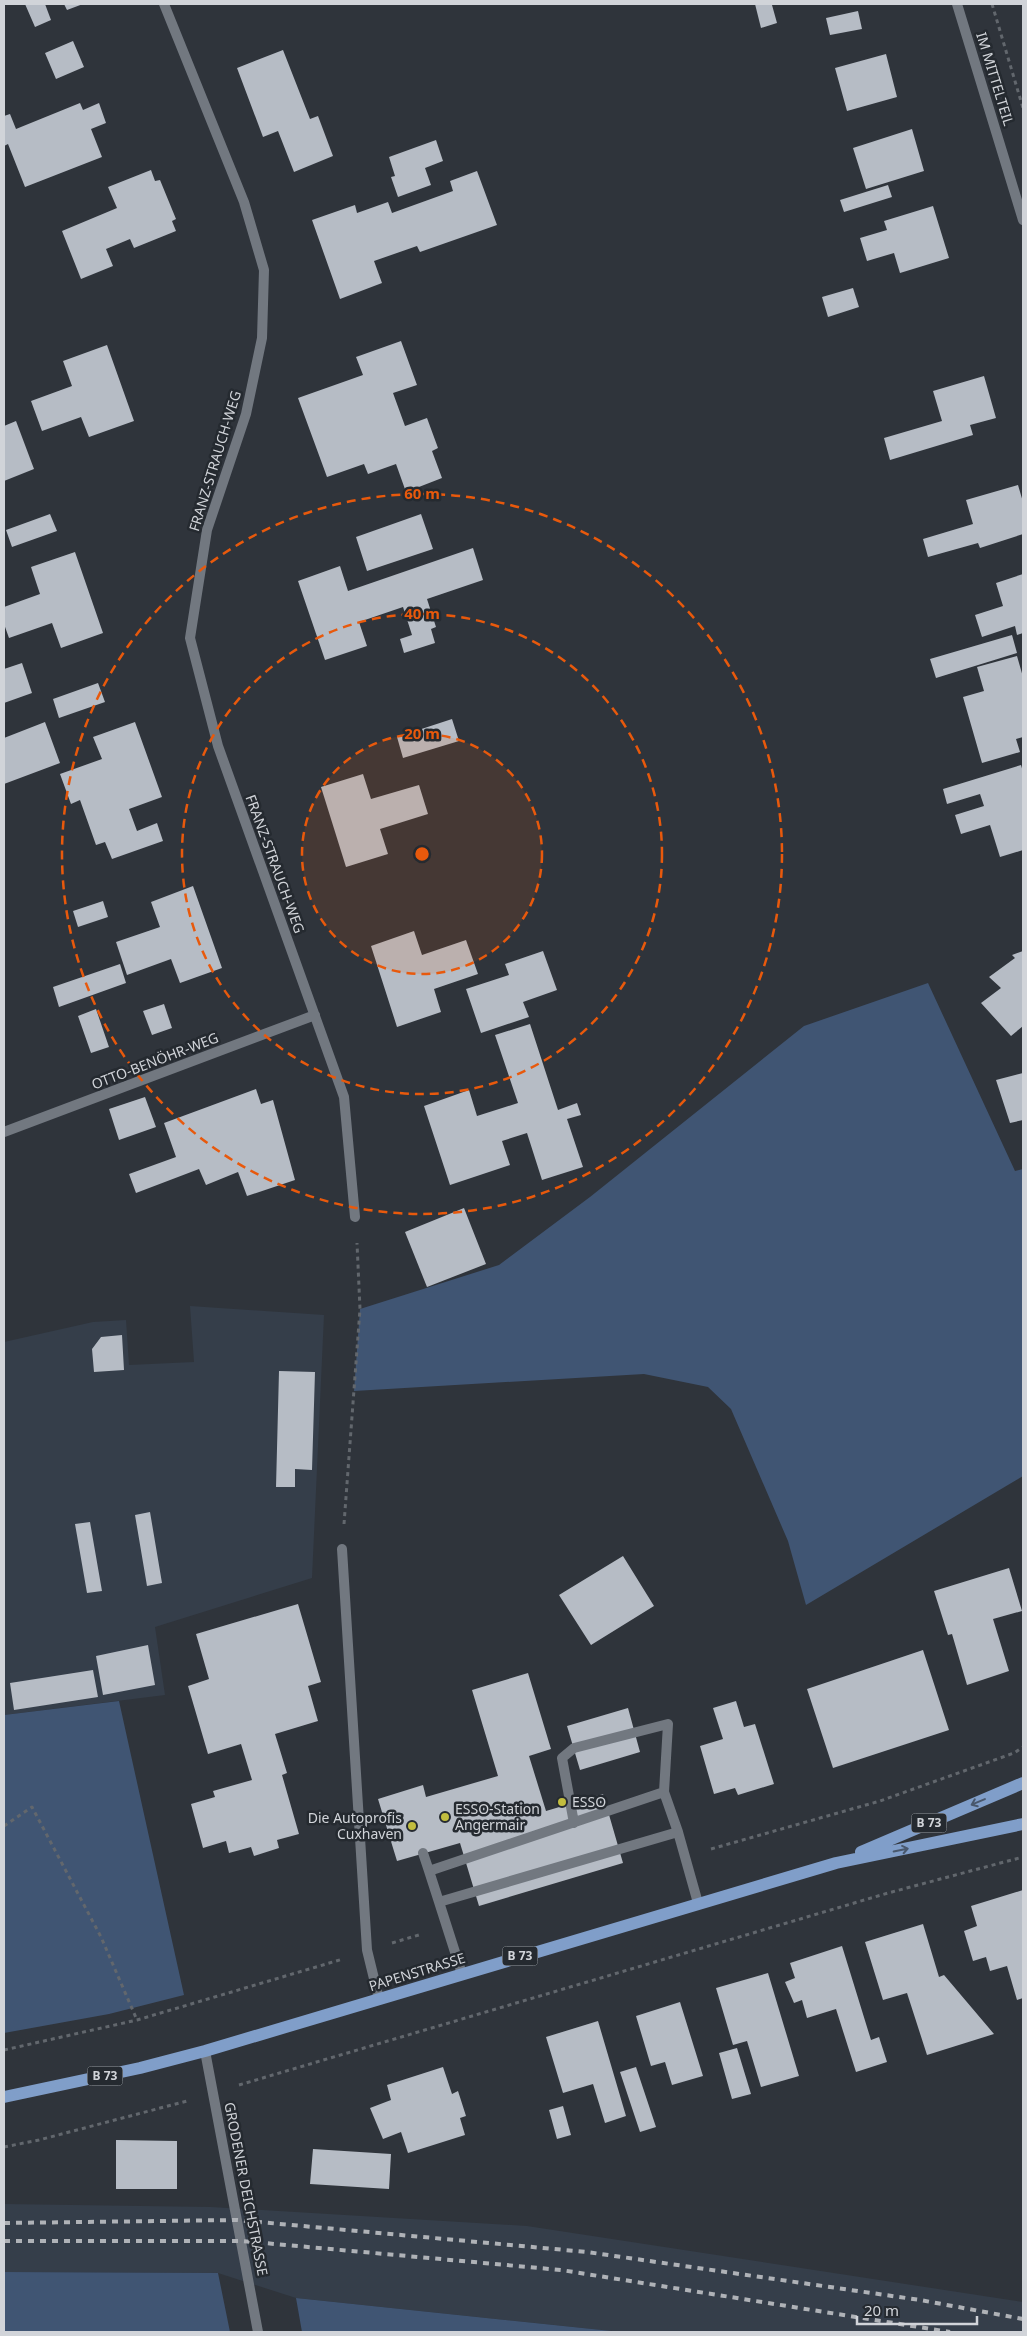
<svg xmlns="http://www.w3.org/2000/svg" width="1027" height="2336" font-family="'Noto Sans',sans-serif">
<rect width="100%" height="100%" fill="#2f343b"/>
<path fill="#353e4a" d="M190 1306 324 1315 312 1578 155 1627 165 1695 4 1715V1342L93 1322 126 1320 129 1365 194 1362Z
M4 2204 211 2207 527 2226 1023 2302V2332H621L296 2298 218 2273 4 2272Z"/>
<path fill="#405573" d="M928 983 1015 1171 1023 1169V1476L806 1605 788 1541 731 1409 708 1387 644 1374 354 1391 360 1309 499 1265 590 1197 804 1026Z
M119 1701 184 1995 109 2014 4 2033V1715Z
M4 2272 218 2273 230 2332H4Z
M296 2298 621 2332H302Z"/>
<path fill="#b6bcc5" d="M25 4H45L51 20 35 27Z
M64 4H83L67 10Z
M755 4H775L772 5 777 23 761 28Z
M858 11 862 29 830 35 826 18Z
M73 41 84 67 56 79 45 53Z
M283 50 310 119 318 116 333 156 294 172 278 131 263 137 237 68Z
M886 54 897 97 847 111 835 68Z
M80 103 83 110 99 103 106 123 91 129 102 157 25 187 8 144 4 146V116L10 114 16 129Z
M912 129 924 171 866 189 853 148Z
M436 140 443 161 425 168 431 185 398 197 391 177 395 176 389 157Z
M151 170 155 181 160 180 176 219 172 221 176 231 134 248 130 239 106 249 113 266 81 279 62 231 117 208 108 187Z
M477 171 497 225 420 252 417 246 374 261 382 283 340 299 312 220 355 205 357 213 388 202 392 213 453 191 450 181Z
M888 185 892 197 844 212 840 200Z
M933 206 949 258 900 273 894 253 867 261 860 238 887 230 884 221Z
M853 288 859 307 828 317 822 297Z
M401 341 417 385 393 393 405 426 427 418 438 448 432 451 442 478 406 492 396 464 368 474 364 464 327 477 298 398 363 375 356 357Z
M107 345 134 421 89 437 81 417 42 431 31 401 72 386 63 361Z
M984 376 996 418 970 425 973 435 890 460 884 438 942 421 933 391Z
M16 421 34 469 4 481V426Z
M1018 485 1023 502V534L980 548 978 543 928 557 923 539 973 524 966 500Z
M50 514 57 531 12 547 6 530Z
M421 514 433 549 367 571 356 537Z
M473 548 483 580 427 599 436 627 431 629 435 643 404 653 400 639 412 635 403 607 359 622 367 646 325 660 298 581 340 566 348 591Z
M75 552 103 633 61 648 52 623 9 638 4 624V607L40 594 31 567Z
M1023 574V633L1017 635 1015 626 982 637 975 615 1003 606 996 583Z
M1012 635 1017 653 936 678 930 659Z
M1017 656 1023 677V737L1016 739 1020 752 982 763 963 697 984 691 977 667Z
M22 663 32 693 4 703V669Z
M98 683 105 702 59 718 53 699Z
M452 719 459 741 403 758 397 737Z
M45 722 60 763 4 784V738Z
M135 722 162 797 129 809 137 831 157 823 163 841 112 859 105 842 96 845 80 800 71 804 60 774 102 759 93 737Z
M1021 765 1023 772V850L1000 857 990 825 961 834 955 815 984 806 980 794 947 804 943 789Z
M363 774 371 799 419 785 428 814 380 829 388 854 346 867 321 787Z
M193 886 222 968 180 983 171 959 127 975 116 942 160 927 151 902Z
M103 901 108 917 78 927 73 911Z
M414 931 422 955 466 940 478 974 434 989 441 1012 397 1027 371 946Z
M543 951 557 990 523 1002 529 1017 481 1033 466 989 509 975 505 964Z
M1023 951V1026L1011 1036 981 1003 1001 988 989 977 1015 958 1012 955Z
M120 964 126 983 59 1007 53 987Z
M164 1004 172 1028 152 1035 143 1011Z
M96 1009 109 1047 91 1053 78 1016Z
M530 1024 558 1110 577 1103 581 1115 567 1119 583 1167 542 1180 527 1133 502 1141 510 1165 450 1185 424 1106 469 1090 477 1116 518 1103 495 1035Z
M1023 1073V1120L1010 1123 996 1080Z
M256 1089 261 1104 273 1100 295 1180 247 1196 238 1172 206 1185 199 1169 136 1193 129 1174 176 1157 164 1123Z
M145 1097 156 1127 119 1140 109 1109Z
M464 1208 486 1264 427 1287 405 1232Z
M122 1335 124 1370 94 1372 92 1349 101 1337Z
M279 1371 315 1372 312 1470 295 1469V1487H276Z
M150 1512 162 1583 147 1586 135 1515Z
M90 1522 102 1591 87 1593 75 1524Z
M623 1556 654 1606 591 1645 559 1595Z
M1009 1568 1022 1611 993 1619 1009 1671 967 1685 952 1634 948 1635 934 1591Z
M298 1604 321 1682 308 1686 318 1721 275 1734 287 1773 282 1775 299 1834 277 1840 279 1848 254 1856 251 1847 229 1853 226 1841 203 1848 191 1804 215 1797 213 1791 252 1780 241 1744 208 1754 188 1686 209 1679 196 1634Z
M148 1645 155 1685 103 1695 96 1656Z
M923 1650 949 1730 833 1768 807 1689Z
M93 1670 98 1697 14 1710 10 1683Z
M528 1673 551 1749 529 1756 546 1811 603 1794 623 1863 479 1906 460 1843 397 1861 378 1799 423 1785 426 1797 498 1776 472 1690Z
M736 1701 744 1727 755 1724 774 1784 738 1795 735 1788 714 1794 700 1746 723 1739 713 1708Z
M628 1708 640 1752 580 1770 567 1726Z
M1023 1890V1998L1017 2000 1007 1966 990 1971 986 1957 973 1961 964 1931 977 1926 971 1906Z
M923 1924 939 1977 944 1975 994 2034 927 2055 907 1993 883 2000 865 1942Z
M842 1946 871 2040 879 2037 887 2062 856 2072 836 2009 807 2018 802 2000 794 2003 785 1982 795 1978 790 1963Z
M768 1973 799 2076 761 2087 747 2041 733 2045 716 1988Z
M680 2002 703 2076 672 2085 665 2062 651 2066 636 2016Z
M598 2021 626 2116 605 2123 593 2084 563 2093 546 2037Z
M737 2048 751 2094 732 2099 719 2053Z
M443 2067 452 2094 458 2091 466 2116 460 2118 465 2135 408 2153 401 2132 383 2139 370 2108 391 2100 387 2085Z
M636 2067 656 2127 640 2132 620 2072Z
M563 2106 571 2135 557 2139 549 2110Z
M116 2140 177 2141V2189H116Z
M313 2149 391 2154 389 2189 310 2184Z"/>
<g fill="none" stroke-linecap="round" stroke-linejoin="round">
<path stroke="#62676d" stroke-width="3" stroke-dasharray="4 4" stroke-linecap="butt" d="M992 4 1023 108
M344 1524 360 1309 357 1243
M4 1826 32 1807 101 1937 137 2020
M711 1849 880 1801 1014 1753 1023 1747
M392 1943 422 1934
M4 2050 137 2020 343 1959
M239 2085 888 1893 1023 1857
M4 2147 39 2140 187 2101"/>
<path stroke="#727880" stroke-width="10" d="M342 1549 367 1950 379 1999
M574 1823 562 1758 574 1748 668 1724 664 1792
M423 1853 429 1871
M439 1902 429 1871 664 1792 678 1832
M462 1974 439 1902 678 1832 698 1903"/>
<path stroke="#727880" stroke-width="10" d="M164 4 244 202 264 270 262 338 246 414 207 530 190 638 218 746 344 1097 355 1217
M957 4 1023 220
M4 1132 315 1015
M205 2051 258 2332"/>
<path stroke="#809ec9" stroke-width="12" d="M861 1852 1023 1783
M4 2097 140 2068 205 2051 836 1863 1023 1824"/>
<path stroke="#afb2b7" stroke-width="4" stroke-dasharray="6 6" stroke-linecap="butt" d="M4 2223 237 2220 587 2252 920 2300 1023 2319
M4 2241H242L561 2270 950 2332"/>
</g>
<defs><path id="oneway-shaft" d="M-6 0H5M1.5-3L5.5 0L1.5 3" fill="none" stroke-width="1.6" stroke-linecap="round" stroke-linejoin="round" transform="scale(1.25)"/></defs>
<g stroke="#49586d">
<use href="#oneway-shaft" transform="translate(978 1802) rotate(157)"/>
<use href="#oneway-shaft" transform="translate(901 1850) rotate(-12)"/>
</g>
<circle cx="422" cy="854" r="120" fill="#e8590c" fill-opacity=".12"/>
<g fill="none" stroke="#e8590c" stroke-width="2.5" stroke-dasharray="9 6">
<circle cx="422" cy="854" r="120"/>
<circle cx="422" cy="854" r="240"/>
<circle cx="422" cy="854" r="360"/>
</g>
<g fill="#c2bd3f" stroke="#252a30" stroke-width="2">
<circle cx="562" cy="1802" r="5"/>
<circle cx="445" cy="1817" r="5"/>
<circle cx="412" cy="1826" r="5"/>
</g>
<g text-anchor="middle" stroke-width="5" stroke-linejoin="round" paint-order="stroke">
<g fill="#252a30" stroke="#9da1a6" stroke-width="1">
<rect x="911.5" y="1813.5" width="35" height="19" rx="4"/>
<rect x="502.5" y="1946.5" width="35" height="19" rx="4"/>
<rect x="87.5" y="2066.5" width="35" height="19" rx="4"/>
</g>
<g font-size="12" font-weight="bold" fill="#d1d4d9">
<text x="929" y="1827">B 73</text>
<text x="520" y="1960">B 73</text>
<text x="105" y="2080">B 73</text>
</g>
<g font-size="14" fill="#d1d4d9" stroke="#252a30">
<text transform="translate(995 79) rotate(73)" y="5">IM MITTELTEIL</text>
<text transform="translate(215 461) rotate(-73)" y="5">FRANZ-STRAUCH-WEG</text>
<text transform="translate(275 864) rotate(70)" y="5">FRANZ-STRAUCH-WEG</text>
<text transform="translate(155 1061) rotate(-21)" y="5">OTTO-BENÖHR-WEG</text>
<text transform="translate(417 1972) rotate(-17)" y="5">PAPENSTRASSE</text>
<text transform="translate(246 2189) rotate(79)" y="5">GRODENER DEICHSTRASSE</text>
</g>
<g font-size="14" fill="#d1d4d9" stroke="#252a30" text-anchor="start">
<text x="572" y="1807">ESSO</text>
<text x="455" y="1814">ESSO-Station<tspan x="455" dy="16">Angermair</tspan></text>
<text x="402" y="1823" text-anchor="end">Die Autoprofis<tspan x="402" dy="16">Cuxhaven</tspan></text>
</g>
</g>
<circle cx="422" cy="854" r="8" fill="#e8590c" stroke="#252a30" stroke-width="2.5"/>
<g font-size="15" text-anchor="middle" font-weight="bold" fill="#e8590c" stroke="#252a30" stroke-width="5" stroke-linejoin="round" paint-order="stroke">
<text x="422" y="499">60 m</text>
<text x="422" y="619">40 m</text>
<text x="422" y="739">20 m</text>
</g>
<rect width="1027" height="2336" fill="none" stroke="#d1d4d9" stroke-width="10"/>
<path d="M857 2316v8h120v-8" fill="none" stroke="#d1d4d9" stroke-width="2.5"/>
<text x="864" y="2316" font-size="15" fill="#d1d4d9" stroke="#252a30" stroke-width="4" paint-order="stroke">20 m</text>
</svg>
